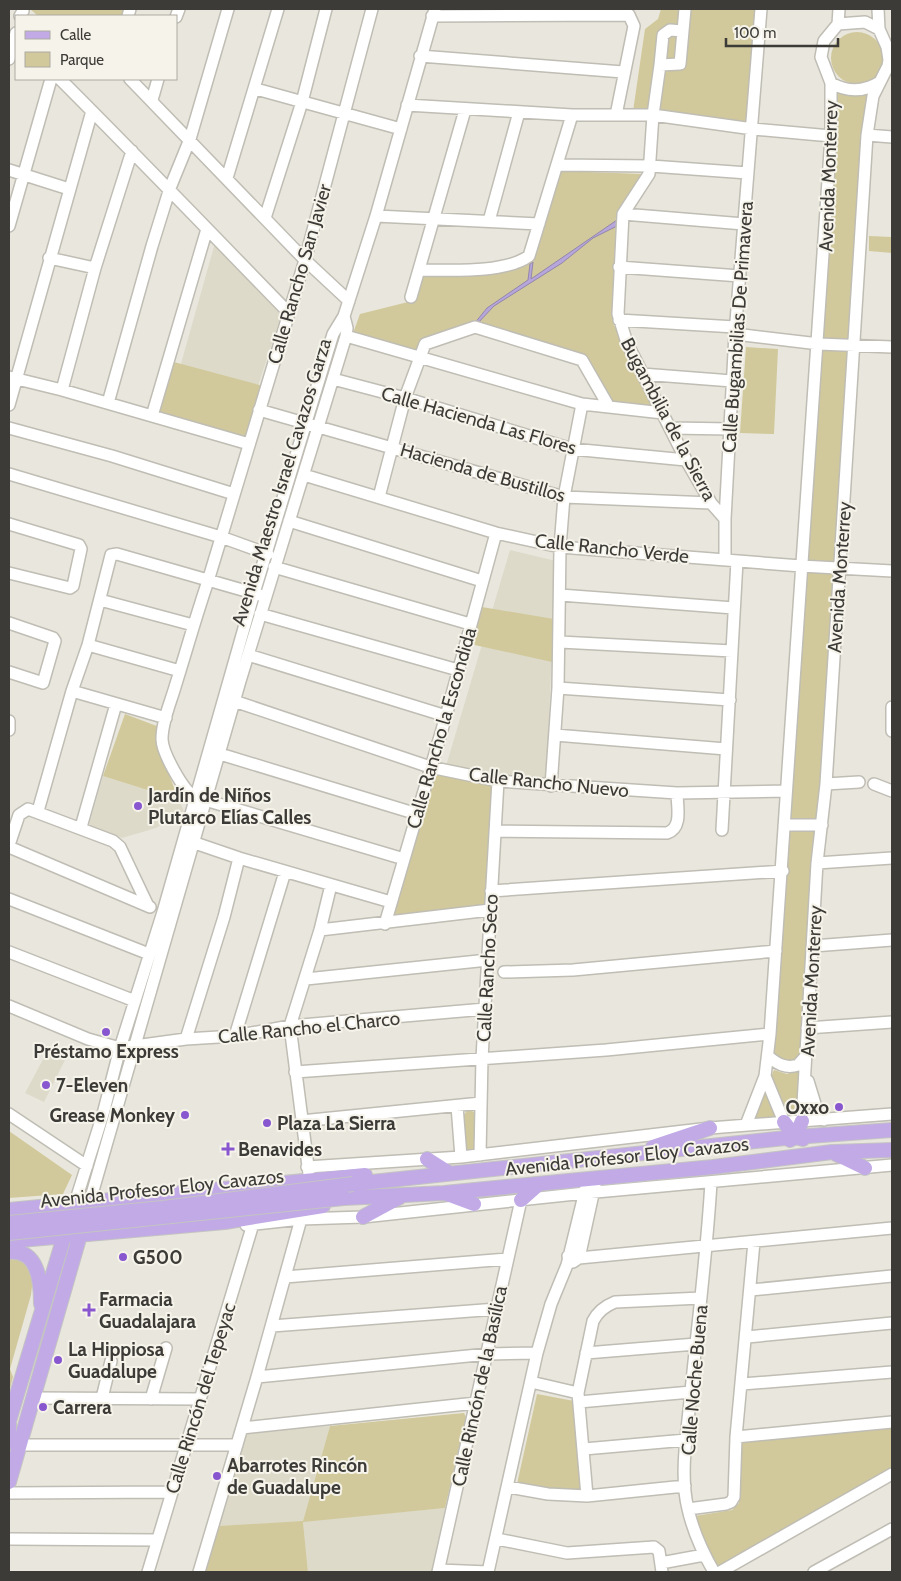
<svg xmlns="http://www.w3.org/2000/svg" width="901" height="1581" font-family="Cabin,sans-serif">
<rect width="100%" height="100%" fill="#e9e7dd"/>
<path fill="#dddac9" d="M215 243 282 313 257 389 180 367Z
M510 550 556 561 546 782 446 766Z
M103 776 179 800 184 811 156 828 122 838 89 825Z
M49 1048 66 1058 44 1102 25 1093Z
M330 1426 303 1521 445 1508 432 1572H308L303 1522 218 1526 248 1432Z"/>
<path fill="#d1c99b" d="M30 9H126L124 16H38Z
M661 9H755L746 125 632 118 645 29 658 19Z
M831 58a26 26 0 1 1 52 0a26 26 0 1 1-52 0Z
M831 83 873 86 806 1056 798 1065 768 1056Z
M560 171 642 174 645 176 644 182 616 213 613 323 656 408 611 405 584 357 477 324 425 344 420 356 352 336 360 314 412 301 420 274H482L534 261Z
M869 236 892 237V253L869 251Z
M746 347 778 349 774 434 740 433Z
M174 362 263 386 246 438 159 412Z
M482 607 554 619 552 662 470 644Z
M125 714 162 728 158 747 179 800 103 776Z
M433 772 495 785 487 907 396 917 392 915Z
M774 1070 787 1074 800 1070 801 1120H785L769 1081Z
M765 1088 778 1118 753 1120Z
M467 1111H472L476 1113 478 1150 463 1151 462 1117Z
M9 1131 72 1175 63 1194 9 1198Z
M9 1255 23 1258 33 1278 31 1295 10 1369 13 1377 9 1392Z
M537 1394 574 1401 583 1493H564L517 1484Z
M464 1413 466 1417 445 1508 303 1522 308 1572H204L218 1526 303 1521 330 1426Z
M892 1426V1468L716 1567 705 1545 695 1516 732 1510 739 1503V1442Z"/>
<path fill="#b7a6dc" stroke="#9286aa" d="M617 220V226L593 238 562 263 494 306 477 324H474L487 308 528 280 530 264 533 262 531 279Z"/>
<g fill="none" stroke-linecap="round" stroke-linejoin="round">
<g stroke="#bfbdb4" stroke-width="14">
<path id="minor" d="M372 9 305 260 208 581C196 616 186 652 175 687 170 704 162 722 162 739 162 752 183 791 195 797L404 859
M685 9 680 64 660 65 653 115 649 174 623 214 618 314 627 343 686 460 711 503 725 519
M20 16 23 11
M128 16 130 9
M432 16 629 15 634 26 616 115
M176 17 179 9
M838 24 865 22 879 29
M420 56 623 72
M9 59 16 33
M660 65 663 35 670 30 683 31
M60 79C137 156 212 234 288 312
M130 79 305 260 349 301
M831 83C847 92 864 92 880 82
M256 89 401 129
M152 100 158 79
M407 105 572 115H653L753 129 831 136
M867 135 892 137
M558 165 651 166 748 173
M9 170 69 189
M227 178 278 9
M623 214 744 224
M376 216 539 224
M265 218 302 102 326 9
M489 221 519 112
M9 226 51 79
M49 258 95 268
M619 267 740 276
M419 270C449 270 504 274 529 256L572 115
M411 297 465 110
M619 320 735 327
M735 334 819 344 892 347
M346 336 582 404 663 413
M642 374 732 381
M9 377 62 390 249 444
M333 379 405 398 572 449 686 460
M62 390 95 268 132 151
M108 403 152 246 170 188 190 139 228 9
M9 405 92 111
M259 410 564 497 711 503
M152 416 207 229
M9 428 112 456 234 494
M671 428 730 429
M9 474 221 537 268 554
M304 475 496 533 560 547 801 566 892 571
M379 497 405 398 425 344 475 327 582 360 609 407
M289 521 482 581
M9 524 79 545 81 549 73 586 70 588 9 573
M725 560V519L735 334 761 9
M274 567 470 624
M560 595 734 608
M100 600 193 625
M260 614 458 670
M9 623 53 638 55 641 43 683 9 672
M560 642 732 651
M88 645 180 671
M248 655 446 716
M558 688 730 700
M72 691 166 718
M234 701 430 767 498 781 677 793 786 791
M892 707V731
M9 721V730
M555 735 726 749
M220 754 417 814
M826 784 859 782
M874 784 892 791
M551 786 558 688 560 547 564 497 582 404
M38 811 72 691 88 645 111 555 117 554 260 595
M784 825H822
M81 827 116 704
M722 830 737 561
M496 831 667 833C683 828 677 806 677 793
M195 843 239 858 391 902
M9 845 19 815 28 809 113 841 120 847 148 906
M9 847 150 907
M817 863 892 858
M491 891 783 871
M9 899 149 954
M385 924 446 716 496 533
M320 930 490 910
M813 946 892 940
M9 952 135 1001
M504 972 573 970 776 951
M306 979 488 960
M9 1006 88 1039 120 1048 186 1039 235 1036 290 1026 485 1009
M807 1028 892 1022
M235 1036 285 872
M186 1039 224 917 239 858
M768 1056C777 1064 786 1069 798 1065L806 1056
M295 1072 606 1050 770 1034
M765 1076 784 1122
M808 1081 816 1107 824 1120
M457 1106 461 1157
M9 1114 87 1166
M301 1121 481 1103
M802 1121 817 863 826 784 867 135 873 96 888 66 889 60 887 47 879 29 878 9
M746 1125 765 1076 770 1034 831 136V83L821 57 824 41 838 24 839 9
M480 1155 482 1058 498 781
M307 1167 461 1157 710 1128 892 1114
M309 1174 290 1026 320 930 331 885
M711 1182C707 1252 698 1321 691 1391 688 1427 679 1474 688 1509 693 1531 703 1553 714 1572
M90 1201 240 681 346 336 347 328 344 316
M75 1203 103 1114 120 1048 163 912 254 593 333 334 344 316 376 216 435 9
M246 1225 301 1219 363 1217 585 1193 892 1165
M568 1256 579 1258 892 1228
M573 1262 579 1258 595 1185
M285 1277 507 1259
M751 1290 892 1276
M272 1326 497 1309
M747 1337 892 1323
M586 1353 696 1344
M257 1377 488 1354 537 1353
M531 1382 578 1393
M742 1384 892 1372
M34 1398 200 1399
M102 1398 111 1361
M151 1399 166 1348
M579 1402 691 1392
M242 1428 476 1403
M736 1437 892 1422
M19 1445H237
M584 1449 686 1440
M508 1487 548 1494 587 1496 685 1486
M9 1493 171 1492
M587 1496 578 1393 593 1321C598 1311 605 1306 615 1302L701 1298
M688 1509 726 1504 731 1502 734 1497 736 1437 754 1242
M9 1539 157 1540
M497 1539 567 1553 654 1547 659 1551 662 1572
M661 1563 704 1555
M439 1570 488 1572
M148 1572 253 1224
M199 1572 257 1377 301 1219
M438 1572 521 1200
M488 1572 537 1353 551 1304 567 1265 586 1187
M720 1572 892 1474
M814 1572 892 1529"/>
</g>
<g stroke="#c4c4c3" stroke-width="16">
<path id="major" d="M784 1122 795 1137 803 1139
M790 1140 795 1137 802 1121
M653 1147 710 1128
M836 1154 865 1168
M427 1159 449 1173
M353 1184 795 1137 892 1130
M447 1194 474 1204
M344 1198 444 1193 713 1167 832 1152 892 1150
M521 1200 539 1184
M9 1210 365 1175
M363 1217 400 1197
M9 1241 225 1222 323 1206
M9 1252C38 1249 41 1281 41 1304
M9 1442V1421L66 1230
M9 1482 82 1228"/>
</g>
<use href="#minor" stroke="#fff" stroke-width="11"/>
<use href="#major" stroke="#c1aae6" stroke-width="14"/>
<g stroke="#c4c4c3" stroke-width="16" stroke-linecap="butt">
<path id="major-bridge" d="M9 1223 163 1208 353 1184
M9 1233 344 1198"/>
</g>
<use href="#major-bridge" stroke="#c1aae6" stroke-width="14"/>
</g>
<g fill="#8856cf" stroke="#f6f4ea" stroke-width="2">
<circle cx="138" cy="806" r="5"/>
<circle cx="106" cy="1032" r="5"/>
<circle cx="46" cy="1085" r="5"/>
<circle cx="839" cy="1107" r="5"/>
<circle cx="185" cy="1115" r="5"/>
<circle cx="267" cy="1123" r="5"/>
<path d="M225.5 1141.5h5v5h5v5h-5v5h-5v-5h-5v-5h5z"/>
<circle cx="123" cy="1257" r="5"/>
<path d="M86.5 1302.5h5v5h5v5h-5v5h-5v-5h-5v-5h5z"/>
<circle cx="58" cy="1360" r="5"/>
<circle cx="43" cy="1407" r="5"/>
<circle cx="217" cy="1476" r="5"/>
</g>
<g text-anchor="middle" stroke-width="4" stroke-linejoin="round" paint-order="stroke">
<g font-size="19" fill="#3c3b37" stroke="#f6f4ea">
<text transform="translate(828 176) rotate(-88)" y="7">Avenida Monterrey</text>
<text transform="translate(299 274) rotate(-74)" y="7">Calle Rancho San Javier</text>
<text transform="translate(737 327) rotate(-86)" y="7">Calle Bugambilias De Primavera</text>
<text transform="translate(669 419) rotate(62)" y="7">Bugambilia de la Sierra</text>
<text transform="translate(479 420) rotate(16)" y="7">Calle Hacienda Las Flores</text>
<text transform="translate(483 472) rotate(16)" y="7">Hacienda de Bustillos</text>
<text transform="translate(281 482) rotate(-73)" y="7">Avenida Maestro Israel Cavazos Garza</text>
<text transform="translate(612 548) rotate(6)" y="7">Calle Rancho Verde</text>
<text transform="translate(839 577) rotate(-86)" y="7">Avenida Monterrey</text>
<text transform="translate(441 728) rotate(-74)" y="7">Calle Rancho la Escondida</text>
<text transform="translate(549 782) rotate(6)" y="7">Calle Rancho Nuevo</text>
<text transform="translate(487 968) rotate(-87)" y="7">Calle Rancho Seco</text>
<text transform="translate(811 981) rotate(-87)" y="7">Avenida Monterrey</text>
<text transform="translate(309 1027) rotate(-6)" y="7">Calle Rancho el Charco</text>
<text transform="translate(627 1156) rotate(-6)" y="7">Avenida Profesor Eloy Cavazos</text>
<text transform="translate(162 1188) rotate(-6)" y="7">Avenida Profesor Eloy Cavazos</text>
<text transform="translate(694 1380) rotate(-85)" y="7">Calle Noche Buena</text>
<text transform="translate(479 1386) rotate(-78)" y="7">Calle Rincón de la Basílica</text>
<text transform="translate(200 1398) rotate(-73)" y="7">Calle Rincón del Tepeyac</text>
</g>
<g font-size="19" font-weight="bold" fill="#3c3b37" stroke="#f6f4ea" text-anchor="start">
<text x="148" y="802">Jardín de Niños<tspan x="148" dy="22">Plutarco Elías Calles</tspan></text>
<text x="106" y="1058" text-anchor="middle">Préstamo Express</text>
<text x="56" y="1092">7-Eleven</text>
<text x="829" y="1114" text-anchor="end">Oxxo</text>
<text x="175" y="1122" text-anchor="end">Grease Monkey</text>
<text x="277" y="1130">Plaza La Sierra</text>
<text x="238" y="1156">Benavides</text>
<text x="133" y="1264">G500</text>
<text x="99" y="1306">Farmacia<tspan x="99" dy="22">Guadalajara</tspan></text>
<text x="68" y="1356">La Hippiosa<tspan x="68" dy="22">Guadalupe</tspan></text>
<text x="53" y="1414">Carrera</text>
<text x="227" y="1472">Abarrotes Rincón<tspan x="227" dy="22">de Guadalupe</tspan></text>
</g>
</g>
<rect width="901" height="1581" fill="none" stroke="#3c3b37" stroke-width="20"/>
<rect x="15" y="15" width="162" height="65" fill="#f6f4ea" stroke="#acaaa2"/>
<rect x="25" y="31" width="25" height="8" fill="#c1aae6" stroke="#acaaa2"/>
<text x="60" y="40" font-size="15" fill="#3c3b37">Calle</text>
<rect x="25" y="52" width="25" height="15" fill="#d1c99b" stroke="#acaaa2"/>
<text x="60" y="65" font-size="15" fill="#3c3b37">Parque</text>
<path d="M726 38v8h112v-8" fill="none" stroke="#3c3b37" stroke-width="2.5"/>
<text x="734" y="38" font-size="15" fill="#3c3b37" stroke="#f6f4ea" stroke-width="4" paint-order="stroke">100 m</text>
</svg>
